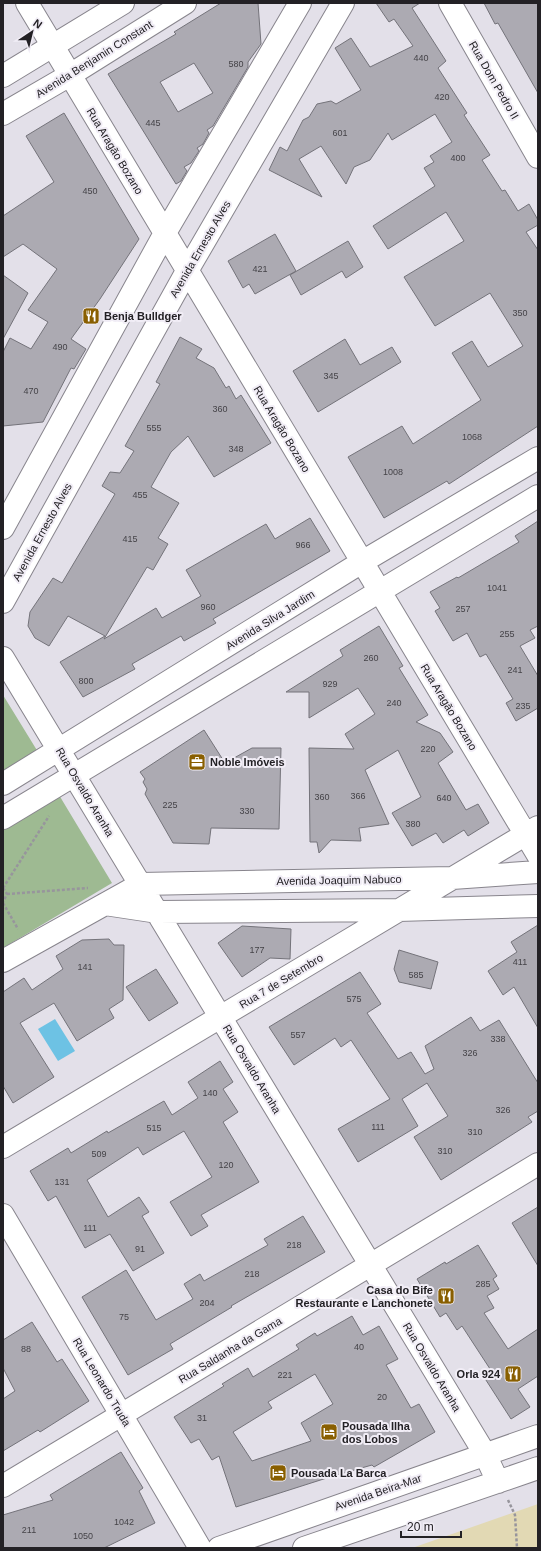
<svg xmlns="http://www.w3.org/2000/svg" width="541" height="1551" font-family="Arial,sans-serif">
<rect width="100%" height="100%" fill="#e3e0e9"/>
<path fill="#9eba92" d="M3 695 38 752 3 773Z
M59 795 112 883 3 948V829Z"/>
<path fill="#e2d9b4" d="M538 1504V1548H412Z"/>
<path fill="#6dc2e4" d="M55 1019 75 1051 58 1061 38 1029Z"/>
<path fill="#acaab2" stroke="#74737a" fill-rule="evenodd" d="M221 3H258L261 44 248 62V67L213 126 207 130 209 133 203 144 197 148 199 151 191 163 184 167 187 171 181 181 176 184 108 74 176 34 174 32ZM194 63 213 93 178 112 160 82Z
M376 3H420L412 8 446 61 438 68 467 113 464 115 490 155 482 160 502 191 505 190 518 211 529 204 538 220V225L526 232 538 250V426L449 484 447 481 384 518 348 457 402 426 413 444 481 400 452 353 472 341 488 367 523 346 490 293 435 326 404 277 464 241 446 212 388 249 373 226 435 186 424 168 434 162 430 156 452 142 435 114 392 140 388 133 370 160 354 167 346 184 321 146 299 159 322 197 269 170 280 147 287 151 303 120 309 117 317 104 331 101 336 104 361 90 335 48 351 38 370 67 413 46 394 19 389 22Z
M484 3H538V93L498 23 495 24Z
M64 113 139 239 100 299 71 339 86 349 74 369 71 368 43 422 3 426V352L10 338 31 349 48 322 28 310 57 269 23 244 3 257V216L54 182 26 136Z
M275 234 296 271 255 294 249 284 243 288 228 261Z
M348 241 363 267 346 278 342 271 301 295 290 275Z
M3 275 28 293 3 339Z
M180 337 202 349 196 358 214 368 226 388 229 386 236 399 241 395 271 443 214 477 188 436 171 452 151 487 179 503 158 538 168 544 153 570 147 567 104 639 156 608 162 618 201 596 186 570 266 524 275 539 310 518 330 551 213 619 216 623 184 641 181 636 132 664 135 669 83 697 60 662 105 636 68 616 49 646 35 638 28 626 30 612 53 578 62 583 115 494 102 486 110 472 120 473 134 451 125 446 160 384 156 382Z
M345 339 360 365 392 347 401 362 318 412 293 371Z
M538 521V626L530 630 535 638 520 646 538 676V708L516 721 506 703 513 699 486 654 480 657 467 633 453 641 435 611 440 608 430 592 457 577 458 578 519 542 515 536Z
M379 626 403 666 399 668 428 715 416 722 440 733 453 752 438 763 466 810 478 804 489 823 468 836 464 830 443 843 436 833 412 846 392 813 421 797 398 750 365 770 389 824 359 828 361 841 331 840 319 853 317 842H310L309 748 354 749 345 734 375 714 358 688 309 718V692H286L343 656 340 650Z
M204 730 225 763 252 748H281L279 829 211 828 209 844 173 843 145 794 147 789 143 782 145 779 140 772Z
M538 925V1028L514 987 503 995 488 971 517 952 511 942Z
M242 926 291 929 290 959 270 958 242 977 218 943Z
M109 939 114 945H124L123 1000 109 1009 114 1018 77 1041 54 1003 20 1023 54 1077 13 1103 3 1086V992L24 978 32 990 63 969 56 956 82 940Z
M399 950 438 962 431 989 399 982 394 969Z
M156 969 178 1003 149 1021 126 987Z
M360 972 381 1004 367 1013 398 1059 411 1052 425 1074 434 1069 425 1046 471 1017 480 1031 499 1020 538 1083V1111L528 1117 532 1122 441 1180 414 1137 448 1116 427 1083 402 1099 418 1126 358 1162 338 1129 390 1099 351 1040 341 1047 335 1038 294 1065 269 1027Z
M220 1061 233 1082 223 1089 238 1112 223 1122 259 1182 201 1215 208 1226 191 1236 170 1202 212 1177 184 1131 143 1155 138 1147 87 1180 108 1217 139 1197 149 1212 142 1216 164 1253 133 1271 110 1234 85 1248 56 1196 48 1201 30 1171 68 1148 71 1153 107 1131 108 1133 164 1101 172 1115 198 1098 188 1082Z
M538 1207V1266L512 1223Z
M303 1216 325 1252 231 1306 232 1307 170 1344 173 1349 128 1375 82 1297 126 1270 156 1320 193 1299 184 1284 200 1274 204 1281 268 1245 264 1239Z
M478 1245 497 1276 493 1279 499 1289 487 1296 494 1308 484 1313 508 1349 538 1329V1376L518 1389 530 1407 511 1419 484 1377 492 1372 462 1326 457 1330 446 1313 440 1317 417 1279 445 1262 446 1264Z
M352 1316 363 1335 379 1326 398 1359 386 1365 411 1408 419 1404 435 1432 374 1467 372 1465 333 1476 236 1507 219 1456 212 1460 199 1439 191 1443 174 1417 224 1386 222 1384 248 1368 253 1377 299 1349 296 1345 315 1333 317 1336ZM315 1374 333 1404 301 1423 311 1441 252 1461 233 1432 272 1408 268 1402Z
M32 1322 57 1362 62 1359 89 1401 40 1432 38 1430 3 1451V1399L15 1391 3 1368V1340Z
M121 1452 143 1488 139 1491 155 1523 104 1548H3V1515L53 1500 50 1495Z"/>
<g fill="none" stroke-linecap="round" stroke-linejoin="round">
<g stroke="#88858d" stroke-width="24">
<path id="minor" d="M27 3 538 855
M450 3 538 157
M3 528 165 233 300 3
M3 602 187 271 343 3
M3 658 485 1454 498 1482
M3 784 362 562 538 458
M3 818 538 496
M105 904 158 912 398 910 538 906
M3 961 141 884 452 878 538 872
M3 1147 538 827
M3 1215 200 1548
M3 1486 538 1164
M219 1548 538 1436
M304 1548 538 1468"/>
</g>
<g stroke="#88858d" stroke-width="24">
<path id="major" d="M3 76 123 3
M3 114 70 75 185 3"/>
</g>
<path stroke="#97959c" stroke-width="2.5" stroke-dasharray="3 2" stroke-linecap="butt" d="M3 888 49 816
M3 888 7 894 3 902
M7 894 88 888
M3 903 18 929
M508 1500 515 1515 517 1548"/>
<use href="#minor" stroke="#fff" stroke-width="22"/>
<use href="#major" stroke="#fff" stroke-width="22"/>
</g>
<defs>
<g id="restaurant-square" transform="scale(0.9)"><rect x="-9" y="-9" width="18" height="18" rx="4" fill="#895f00" stroke="#f1edf6"/><path d="M-5-6h1v4h1v-4h1v4h1v-4h1v5L-1.5 .5V6h-2V.5L-5-1ZM5-6V6H3V1.5H1.5Q1.5-4 5-6Z" fill="#fff"/></g>
<g id="office-square" transform="scale(0.9)"><rect x="-9" y="-9" width="18" height="18" rx="4" fill="#895f00" stroke="#f1edf6"/><path d="M-6-3h4V-5.5h4V-3h4V5H-6ZM-1-4.5V-3h2v-1.5ZM-6 0V1H6V0Z" fill="#fff"/></g>
<g id="hotel-square" transform="scale(0.9)"><rect x="-9" y="-9" width="18" height="18" rx="4" fill="#895f00" stroke="#f1edf6"/><path d="M-6-4.5h1.5V1H6V5H4.5V3h-9V5H-6ZM-4 0a1.8 1.8 0 1 1 3.6 0ZM.5 0V-2.5h3Q6-2.5 6 0Z" fill="#fff"/></g>
</defs>
<g fill-rule="evenodd">
<use href="#restaurant-square" x="91" y="316"/>
<use href="#office-square" x="197" y="762"/>
<use href="#restaurant-square" x="446" y="1296"/>
<use href="#restaurant-square" x="513" y="1374"/>
<use href="#hotel-square" x="329" y="1432"/>
<use href="#hotel-square" x="278" y="1473"/>
</g>
<g text-anchor="middle" stroke-width="4" stroke-linejoin="round" paint-order="stroke">
<g font-size="9" fill="#454348">
<text x="421" y="61">440</text>
<text x="236" y="67">580</text>
<text x="442" y="100">420</text>
<text x="153" y="126">445</text>
<text x="340" y="136">601</text>
<text x="458" y="161">400</text>
<text x="90" y="194">450</text>
<text x="260" y="272">421</text>
<text x="520" y="316">350</text>
<text x="60" y="350">490</text>
<text x="331" y="379">345</text>
<text x="31" y="394">470</text>
<text x="220" y="412">360</text>
<text x="154" y="431">555</text>
<text x="472" y="440">1068</text>
<text x="236" y="452">348</text>
<text x="393" y="475">1008</text>
<text x="140" y="498">455</text>
<text x="130" y="542">415</text>
<text x="303" y="548">966</text>
<text x="497" y="591">1041</text>
<text x="208" y="610">960</text>
<text x="463" y="612">257</text>
<text x="507" y="637">255</text>
<text x="371" y="661">260</text>
<text x="515" y="673">241</text>
<text x="86" y="684">800</text>
<text x="330" y="687">929</text>
<text x="394" y="706">240</text>
<text x="523" y="709">235</text>
<text x="428" y="752">220</text>
<text x="358" y="799">366</text>
<text x="322" y="800">360</text>
<text x="444" y="801">640</text>
<text x="170" y="808">225</text>
<text x="247" y="814">330</text>
<text x="413" y="827">380</text>
<text x="257" y="953">177</text>
<text x="520" y="965">411</text>
<text x="85" y="970">141</text>
<text x="416" y="978">585</text>
<text x="354" y="1002">575</text>
<text x="298" y="1038">557</text>
<text x="498" y="1042">338</text>
<text x="470" y="1056">326</text>
<text x="210" y="1096">140</text>
<text x="503" y="1113">326</text>
<text x="378" y="1130">111</text>
<text x="154" y="1131">515</text>
<text x="475" y="1135">310</text>
<text x="445" y="1154">310</text>
<text x="99" y="1157">509</text>
<text x="226" y="1168">120</text>
<text x="62" y="1185">131</text>
<text x="90" y="1231">111</text>
<text x="294" y="1248">218</text>
<text x="140" y="1252">91</text>
<text x="252" y="1277">218</text>
<text x="483" y="1287">285</text>
<text x="207" y="1306">204</text>
<text x="124" y="1320">75</text>
<text x="359" y="1350">40</text>
<text x="26" y="1352">88</text>
<text x="285" y="1378">221</text>
<text x="382" y="1400">20</text>
<text x="202" y="1421">31</text>
<text x="124" y="1525">1042</text>
<text x="29" y="1533">211</text>
<text x="83" y="1539">1050</text>
</g>
<g font-size="11" fill="#232125" stroke="#f1edf6">
<text transform="translate(94 59) rotate(-32)" y="4">Avenida Benjamin Constant</text>
<text transform="translate(494 80) rotate(60)" y="4">Rua Dom Pedro II</text>
<text transform="translate(115 151) rotate(59)" y="4">Rua Aragão Bozano</text>
<text transform="translate(200 249) rotate(-60)" y="4">Avenida Ernesto Alves</text>
<text transform="translate(282 429) rotate(59)" y="4">Rua Aragão Bozano</text>
<text transform="translate(42 532) rotate(-61)" y="4">Avenida Ernesto Alves</text>
<text transform="translate(270 620) rotate(-32)" y="4">Avenida Silva Jardim</text>
<text transform="translate(449 707) rotate(59)" y="4">Rua Aragão Bozano</text>
<text transform="translate(85 792) rotate(59)" y="4">Rua Osvaldo Aranha</text>
<text transform="translate(339 880) rotate(-1)" y="4">Avenida Joaquim Nabuco</text>
<text transform="translate(281 981) rotate(-31)" y="4">Rua 7 de Setembro</text>
<text transform="translate(252 1069) rotate(59)" y="4">Rua Osvaldo Aranha</text>
<text transform="translate(230 1350) rotate(-31)" y="4">Rua Saldanha da Gama</text>
<text transform="translate(432 1367) rotate(59)" y="4">Rua Osvaldo Aranha</text>
<text transform="translate(102 1382) rotate(59)" y="4">Rua Leonardo Truda</text>
<text transform="translate(378 1492) rotate(-19)" y="4">Avenida Beira-Mar</text>
</g>
<g font-size="11" font-weight="bold" fill="#232125" stroke="#f1edf6" text-anchor="start">
<text x="104" y="320">Benja Bulldger</text>
<text x="210" y="766">Noble Imóveis</text>
<text x="433" y="1294" text-anchor="end">Casa do Bife<tspan x="433" dy="13">Restaurante e Lanchonete</tspan></text>
<text x="500" y="1378" text-anchor="end">Orla 924</text>
<text x="342" y="1430">Pousada Ilha<tspan x="342" dy="13">dos Lobos</tspan></text>
<text x="291" y="1477">Pousada La Barca</text>
</g>
</g>
<rect width="541" height="1551" fill="none" stroke="#232125" stroke-width="8"/>
<g transform="translate(32 32) rotate(35)" stroke="#f1edf6" stroke-width="3" paint-order="stroke">
<path d="M0-3L7 15L0 10L-7 15Z" fill="#232125"/>
<text y="-6" font-size="11" font-weight="bold" text-anchor="middle" fill="#232125">N</text>
</g>
<path d="M401 1531v6h60v-6" fill="none" stroke="#232125" stroke-width="2"/>
<text x="407" y="1531" font-size="12" fill="#232125" stroke="#f1edf6" stroke-width="3" paint-order="stroke">20 m</text>
</svg>
